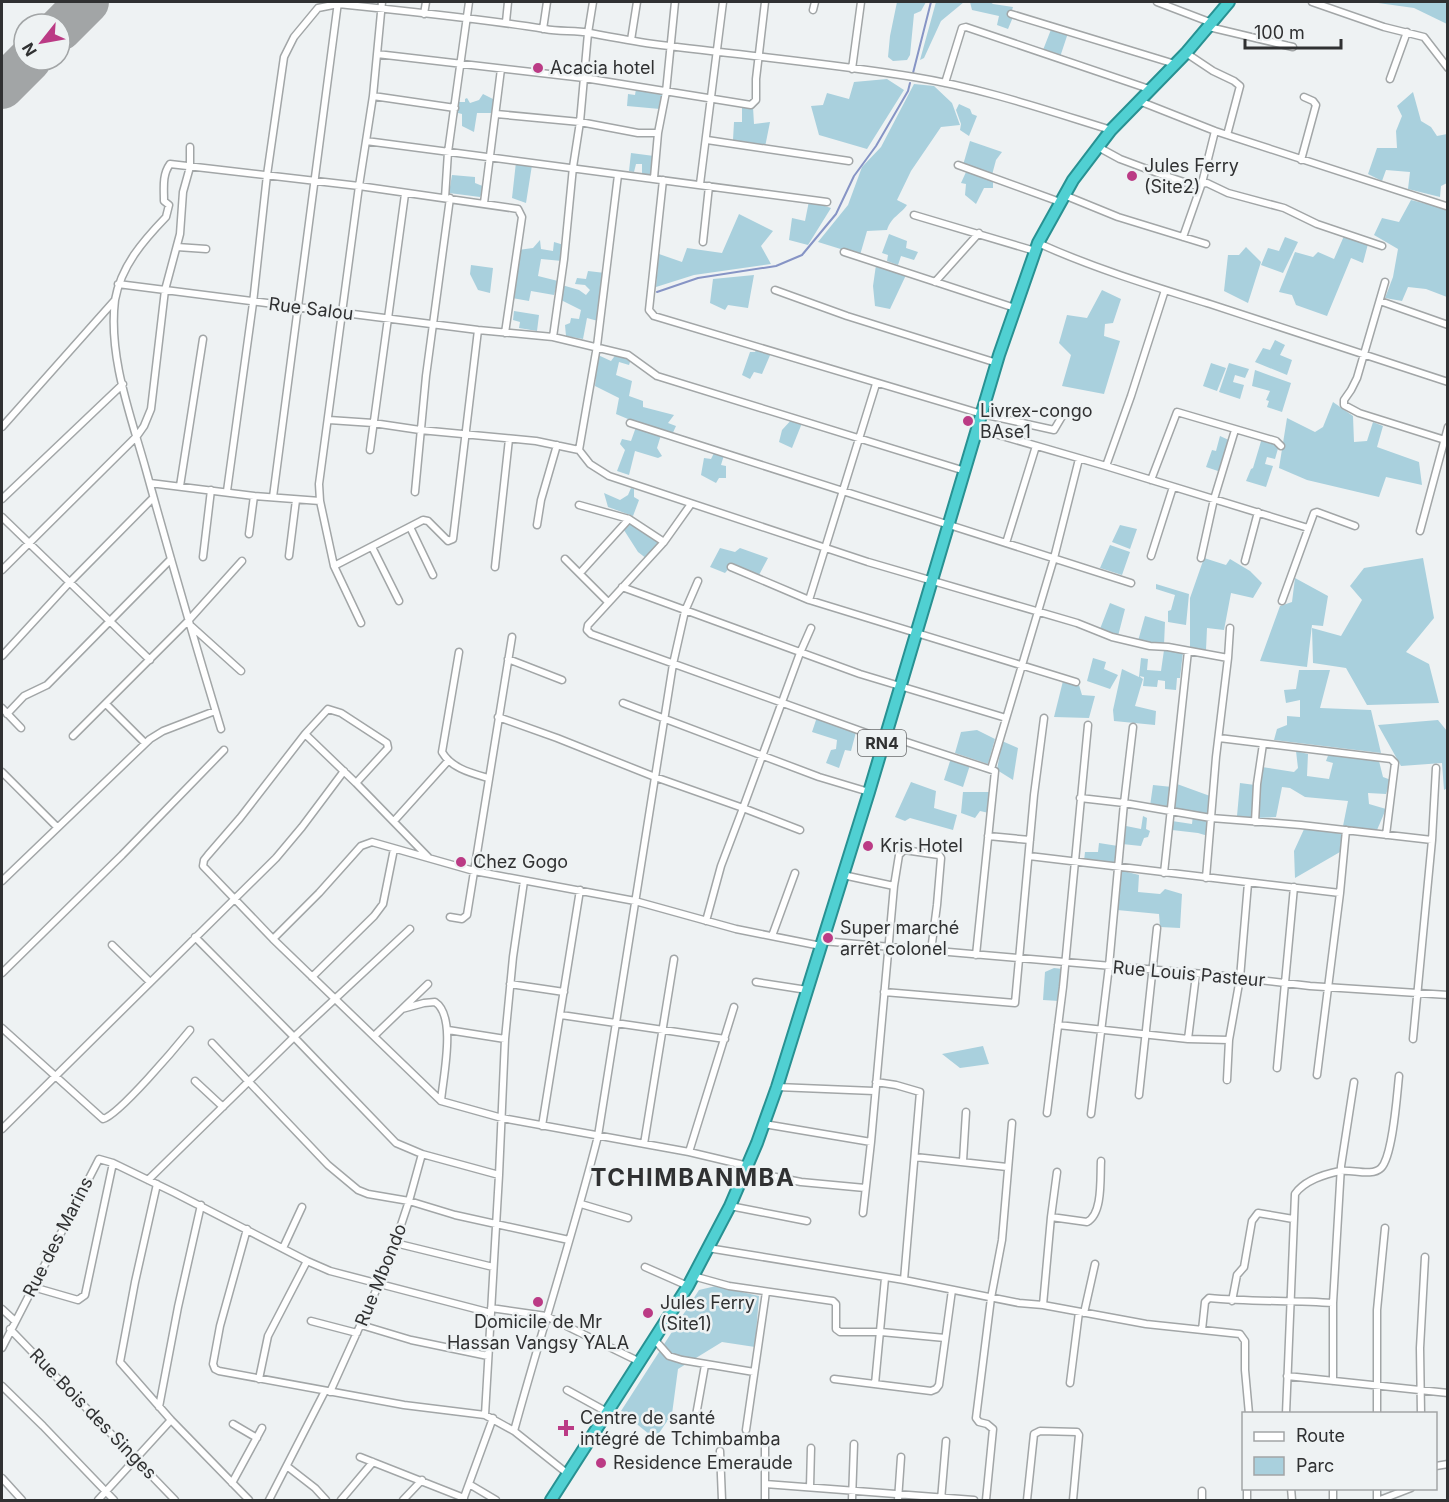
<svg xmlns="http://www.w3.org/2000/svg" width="1449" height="1502" font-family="Inter,sans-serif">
<rect width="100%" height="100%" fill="#eef2f3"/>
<path fill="#a9d0dd" d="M897 2H926L921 11 914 14 910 55 907 60 893 61 888 57 890 36Z
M936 2H964L941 21 924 58 920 60Z
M970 2H990L993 4 1013 7 1010 16 1013 17 1008 29 997 25 999 16 972 10Z
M1371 2H1447V24L1414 8Z
M1052 27 1068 33 1060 57 1043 50Z
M887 79 904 90 867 149 819 135 811 106 823 105 827 93 849 99 854 82Z
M914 84 934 86 952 103 960 125 941 127 911 171 897 200 907 205C899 216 892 216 887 230L867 231 860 255 818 242 848 205 862 167 881 147Z
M636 89 664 92 660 109 627 106 628 94 635 95Z
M1413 92 1421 121 1431 127 1437 136 1447 134V183L1441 186 1440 197 1408 189 1410 172 1386 170 1382 181 1368 174 1377 148H1397L1396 131 1402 116 1397 106Z
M483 94 495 100 494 113H477L474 132 462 126V114L458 113 456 119 454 118 457 102H465V99L467 98 470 103 479 100Z
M959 104 970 109 972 114 977 116 969 136 960 130 961 124 956 110Z
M742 106 753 107 754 124 770 122 765 147 733 140 734 122H742Z
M970 141 1002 152 996 160 992 175 963 165Z
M631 153 654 156 652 175 642 174V164H636L634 172 629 171Z
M516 162 532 165 526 203 512 198Z
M966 172 993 181V188H984L976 204 965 195 966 184 961 183Z
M452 175 475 177V183L485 187 480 197 449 193Z
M1411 200 1447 209V297L1426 289 1408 287 1402 301 1385 298 1393 277 1398 249 1374 235 1382 218 1399 222Z
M809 201 831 208 808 245 789 240 792 218 805 221Z
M739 214 773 231 761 246 771 264 694 275 656 287 659 254 682 262 687 248 722 253Z
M889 234 907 241 906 248 918 252 914 260 901 256 898 265 887 261 888 255 882 253Z
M1344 236 1368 244 1363 263 1351 258 1327 316 1296 305 1292 295 1279 292 1295 252 1313 257 1318 252 1334 259Z
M1285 237 1298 242 1283 273 1261 265 1268 248 1279 251Z
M540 240 541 249 553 251 554 242 564 245 562 261 541 259 538 276 558 281 554 295 531 291 529 301 512 298 518 250 533 248Z
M1246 247 1261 262 1248 303 1224 291 1228 255H1239Z
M471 265 493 268 490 293 478 290 470 274Z
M876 265 906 275 890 309 875 306 873 286Z
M588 271 605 273 598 321 587 318 583 339 566 336 565 325 570 323 571 318 579 319 581 310 561 300 562 285 579 290 586 295 590 290 585 285 575 284 577 278 586 279Z
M754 275 748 308 728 305 725 310 710 303 713 279Z
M1102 290 1121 299 1113 323 1105 324 1104 336 1120 341 1104 394 1062 386 1071 355 1059 343 1067 315 1087 318Z
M514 311 539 315 537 331 519 328 520 322 513 320Z
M1275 340 1285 345 1280 355 1292 360 1287 375 1255 362 1263 348 1270 350Z
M757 348 771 353 762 374 754 372 750 379 742 375 750 352H755Z
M617 353 631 359 629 365 619 362 616 375 632 381 629 396 643 401V407L674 415 668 423 676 426 671 437 616 414 619 398 595 386 598 355 611 361Z
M1211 363 1226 368 1217 391 1203 386Z
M1229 363 1249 369 1245 378 1235 375 1233 382 1244 385 1240 399 1219 392Z
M1255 370 1291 383 1282 412 1267 407 1269 401 1266 400 1270 391 1252 386Z
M1333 402 1353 416 1354 442 1367 441 1373 422 1383 426 1377 447 1419 462 1422 485 1386 477 1379 497 1307 480 1279 468 1287 418 1315 432 1323 427Z
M793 418 802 423 792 448 779 442 782 430Z
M636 427 661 435 657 448 662 456 658 458 635 451 629 475 617 471 625 450 620 444 622 439 631 441Z
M1220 436 1231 441 1221 472 1206 467 1212 450 1216 451Z
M1262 438 1279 445 1275 459 1267 457 1265 464 1273 466 1266 487 1246 481 1251 469 1253 468Z
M714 453 724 455 721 465 726 466V478H719L716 483 701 475 704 458 711 459Z
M631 488 634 489V497L639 500 633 516 608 507 604 493 620 500 628 495Z
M633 524 661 542 647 559 638 552 622 527Z
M1120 525 1137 529 1130 549 1112 542Z
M1110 545 1130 552 1122 575 1100 568Z
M720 548 735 552 740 548 768 558 759 575 732 565 725 573 710 567Z
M1204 558 1226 565 1230 559 1250 571 1262 583 1253 598 1231 593 1224 630 1207 628 1206 650 1190 649V598Z
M1423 558 1434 618 1406 652 1429 664 1439 703 1367 705 1346 668 1313 663 1312 628 1341 636 1362 600 1350 586 1364 568Z
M1295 578 1328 596 1323 626 1312 625 1307 667 1260 661 1280 606 1292 602Z
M1156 584 1189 594 1186 625 1168 622V611L1171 610 1175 595 1156 589Z
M1110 603 1125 609 1118 636 1100 629Z
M1145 616 1165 622 1164 645 1138 641Z
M1164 650 1183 652 1180 678H1177L1176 690 1165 689V681L1158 680 1157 687 1143 686 1144 677 1139 676 1143 679 1135 706 1156 711 1155 725 1114 721 1113 710 1122 669 1139 677 1141 658 1148 659 1147 670 1161 671Z
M1093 658 1106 662 1104 669 1118 675 1110 689 1087 681Z
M1299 670H1330L1320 708 1371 710 1381 753 1274 740 1277 729 1287 725V716L1300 717V700L1286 703 1284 690 1296 689Z
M1063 681 1079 685 1082 695 1095 696 1089 718 1054 717Z
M817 717 856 732 851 751 845 750 839 768 826 763 831 750 836 749 837 740 812 732Z
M1438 720 1447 731V788L1444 790 1442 763 1401 766 1378 725Z
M977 730 995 739 988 764 955 753 961 732Z
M1002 741 1018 748 1013 780 997 770Z
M1296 751 1308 754 1307 776 1329 779 1333 763 1326 761 1329 753 1379 761 1383 777 1391 780 1386 794 1368 793 1369 804 1386 809 1377 830 1343 826 1348 801 1305 797 1290 788 1282 787 1276 817 1256 818 1262 767 1294 772 1298 768Z
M951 758 970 765 963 787 944 780Z
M911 782 936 791 934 808 957 815 953 830 910 818 905 821 895 817Z
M1240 783 1255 785 1253 818 1237 816Z
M1177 784 1210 796 1209 816 1173 808Z
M1153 785 1172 787 1168 808 1150 806Z
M963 792H991L989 813 980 811 975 818 961 813Z
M1193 815 1210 819 1208 836 1198 833 1172 830V821L1192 824Z
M1143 816 1147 818 1146 829 1150 831 1148 837 1144 838 1141 846 1122 844 1126 826 1141 829Z
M1305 827 1342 832 1340 852 1295 878 1294 851Z
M1099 843 1118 846 1116 865 1084 861 1085 852H1098Z
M1120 870 1139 875 1138 892 1160 894 1165 889 1182 894 1180 928 1160 927 1159 914 1117 910Z
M1054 968 1063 969 1059 1001 1043 1000 1045 972Z
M983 1046 989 1064 960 1068 942 1054Z
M716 1286 759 1296 755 1347 722 1342 678 1369 672 1414 655 1439 621 1411 699 1290Z"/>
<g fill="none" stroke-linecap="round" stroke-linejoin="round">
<path stroke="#8694c5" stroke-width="2" d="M913 73 931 2
M657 292 698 278 776 266 802 255 836 214 854 176 876 146 908 91 910 83"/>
<path stroke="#a2a5a6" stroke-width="44" d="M60 29 87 2
M2 87 29 60"/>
<g stroke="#a2a6a7" stroke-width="9">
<path id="minor" d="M1157 2 1212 23
M1312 2 1384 27 1424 37 1448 68
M813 10 815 2
M424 14 426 2
M1011 14 1175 64
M506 22 508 2
M1209 27 1293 47
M543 29 547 2
M631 40 637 2
M1186 53 1213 71 1234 81 1240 86 1227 135
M377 54 584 78 751 105 756 100V79L765 2
M852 69 861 2
M1390 79 1407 32
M945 83 962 28 966 27 1149 89
M373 96 455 108
M1139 101 1215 131 1446 206
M496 114 580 122 638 133H658
M707 140 849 161
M366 141 827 202
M1098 147 1120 159 1163 175 1193 185 1207 183 1228 193 1284 208 1317 224 1382 246
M1301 160 1316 105 1313 101 1304 97
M958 165 1060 202
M654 178 658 133 666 92 675 2
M663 180 649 310 654 316 982 414 1054 430 1064 413
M700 184 723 2
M1064 195 1118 217 1206 244
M445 198 448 152 469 2
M484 203 501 69
M914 215 1035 251
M1183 237 1202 183 1215 131
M703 242 709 186
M1038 243C1093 268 1152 286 1210 304 1289 330 1368 355 1448 382
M177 247 206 249
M844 252 1015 308
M935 282 979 233
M1385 282 1357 378 1351 390 1344 400V405L1359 413 1448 441
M118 284 478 330 553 337 628 355 657 376 965 471
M775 290 847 316 997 363
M115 300C108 357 131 416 146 470 170 557 195 643 221 729
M1380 301 1448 325
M553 337 564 259 573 167 580 122 588 33 593 2
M329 420 373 423 420 430 536 441 579 450 590 464 609 476 868 562 1077 623 1112 637 1150 646 1168 647 1228 658 1216 757 1206 878
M630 423 1131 583
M2 427 115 300C121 266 143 241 166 217L169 205 164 201C164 188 162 175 170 164L359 186 518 209 522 217 505 333
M978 429 1106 466 1308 528
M370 450 405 194
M579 450 597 346 618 175
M1106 466 1131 396 1165 290
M1151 480 1177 412 1276 441 1281 446
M150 483 254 496 320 501 319 484 359 186 373 96 382 2
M180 486 203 339
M227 491 253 303 267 175 284 57 294 37 318 8 338 4C407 11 476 18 545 29 560 32 575 30 590 33 611 37 632 41 653 44 740 55 827 63 914 77 982 88 1046 110 1111 130
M415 492 426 376 450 198
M273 497 338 2
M2 499 123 384
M320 501 334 566 361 623
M691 504 664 542 588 625 587 630 591 634 883 739
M579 505 629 519 664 542
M2 517 150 660
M537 525 541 500 557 445
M410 527 433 575
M1420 531 1448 427
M249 534 254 496
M1006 543 1036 446
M372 547 399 601
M289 556 296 500
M1151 556 1173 487
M203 557 211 490
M1201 558 1214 499 1235 430
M565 559 608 602
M1245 561 1258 512
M334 566 423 520 428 521 448 541 453 539 478 330
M495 567 509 439
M731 567 809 600 1076 682
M2 570 137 436 144 426 151 409 165 290 180 234 183 192 190 167V147
M580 573 629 519
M622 587 860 674 1006 718
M809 600 876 384
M1282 601 1314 513 1317 512 1355 526
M190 625 241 671
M459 652 442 752C451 768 471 773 488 778
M2 656 69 583 153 498
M1228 658 1230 628
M508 659 562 680
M623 703 819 777 869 792
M106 704 145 743
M2 708 21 728
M7 714 24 696 47 685 171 559
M498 717 557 738 655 777 743 808 721 866 706 921
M305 734 356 783 429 858
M885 735 995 771 976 955
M73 736 188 621 242 561
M1219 738 1391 759 1395 763 1386 835
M991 769 1054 558 1079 459
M2 772 57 827
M356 783 388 748 387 743 341 713 328 709 305 734 240 818 208 855 204 860 203 866 273 939 441 1101 502 1118 689 1152 748 1166
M1080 798 1124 803 1211 818 1301 825 1432 840
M394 821 448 761
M1255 822 1257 784 1263 744
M800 830 743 808 800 653 811 628
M988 836 1030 840
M1029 856 1340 893
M1164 873 1188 651
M843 875 894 886
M2 881 150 739 163 731 215 711
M450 917 462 919 467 915 512 637
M772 936 795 873
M195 937 294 1037 396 1143 422 1154 499 1175
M273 939 319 893 361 846 372 842 474 871 635 901 736 929 821 946
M822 941 1216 975 1310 986 1448 995
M112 945 150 982
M2 973 122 855 224 750
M312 977 374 916 383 904 394 849
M756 982 807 990
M510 984 564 992
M884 992 1015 1003 1034 795 1044 718
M402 1009 424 1003 435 1002C457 1016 443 1077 441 1101
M561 1015 725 1039
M1058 1025 1188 1039 1229 1040
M2 1028 103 1119C119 1115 177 1046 190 1030
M448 1030 505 1039
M374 1036 428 984
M1188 1039 1196 975
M1413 1039 1432 840 1436 768
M212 1043 328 1165 358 1190 368 1194 409 1201 455 1215 569 1240
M1277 1068 1294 887
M1317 1075 1340 893 1346 830
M1227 1080 1229 1040 1240 978 1248 883
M195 1081 223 1107
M876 1082 896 1085 920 1092 904 1280
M777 1087 874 1091
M1139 1095 1157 928
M1047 1113 1063 987 1088 725
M1091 1114 1109 966 1124 803 1133 727
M764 1124 871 1142
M542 1126 580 890
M2 1129 276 858 302 827 344 771
M644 1144 674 959
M689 1152 734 1007
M915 1157 1007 1167
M963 1161 966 1112
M746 1171 801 1182 865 1188
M148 1180 294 1037 410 929
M157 1184 135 1282 120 1362 171 1420 249 1500
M581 1204 628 1218
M730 1206 807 1221
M863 1213 871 1142 894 886 899 855 904 850 939 855 941 858 937 905 931 951
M1051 1217 1087 1222C1103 1214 1100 1178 1101 1161
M247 1229 220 1326 213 1364 215 1369 219 1371 404 1405 485 1415 514 1431 568 1474
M395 1243 493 1267
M283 1248 302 1207
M708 1248 904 1280 1019 1303 1043 1305 1146 1324 1240 1334 1245 1341V1370L1249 1414
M645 1267 688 1286
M693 1276 729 1286 833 1301 836 1304V1329L840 1332H881L945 1338
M33 1287 78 1300 85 1295 113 1163
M1232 1301 1237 1275 1244 1267 1252 1221 1258 1213 1293 1219
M1043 1305 1051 1217 1057 1172
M491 1308 546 1316 638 1361
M2 1309 15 1321
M1084 1313 1095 1264
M311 1321 357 1333
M361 1325 411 1340 488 1356
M10 1329 175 1500
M1202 1330 1205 1302 1209 1298C1250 1302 1292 1300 1333 1303
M654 1339 669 1356 682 1360 754 1372
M2 1348 99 1159 113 1163 175 1193 307 1261 330 1271 491 1313
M1287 1376 1448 1393
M259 1379 268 1336 307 1261
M834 1379 931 1391 936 1389 939 1385 952 1290
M1333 1381V1303L1341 1166 1354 1082
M1070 1383 1079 1312
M875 1384 885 1278
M2 1386 43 1426 114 1500
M567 1390 607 1412
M330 1392 388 1264 409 1201 422 1154
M159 1407 178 1307 201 1205
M1286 1414 1295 1194C1304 1181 1325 1174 1340 1171 1352 1169 1372 1177 1381 1168 1393 1156 1397 1094 1399 1076
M1377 1414V1310L1385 1228
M1421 1414 1420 1348 1425 1257
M485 1415 499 1175 505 1039 513 957 524 881
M695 1421 705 1365
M233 1424 257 1438
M746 1430 766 1292
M514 1431C541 1332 573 1235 598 1136L673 664 685 611 698 581
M720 1451 722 1500
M360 1457 464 1498
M1436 1466 1448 1464
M288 1467 315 1488 326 1500
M2 1478 22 1500
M232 1483 262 1428
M469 1484 496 1500
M765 1484 974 1500
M810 1487 811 1448
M1291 1488 1292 1500
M98 1500 171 1420
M269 1500 325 1391
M341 1500 373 1462
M403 1500 422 1480
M463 1500 493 1418
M765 1500V1444
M852 1500 854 1444
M898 1500 901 1457
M941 1500 946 1441
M986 1500 993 1429 987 1424 979 1422 976 1418 991 1298 1002 1240 1012 1123
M1027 1500 1034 1434 1040 1431 1077 1432 1079 1435 1073 1500
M1202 1500V1491
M1247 1500V1488
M1333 1500V1488
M1377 1500V1488
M1380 1500 1411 1488"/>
</g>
<g stroke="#289192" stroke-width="14">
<path id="trunk" d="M551 1500 688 1286 730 1206 757 1143 777 1087 869 792 999 355 1038 243 1073 180 1111 130 1186 53 1229 2"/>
</g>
<use href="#minor" stroke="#fff" stroke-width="6"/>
<use href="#trunk" stroke="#50d0d2" stroke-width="10"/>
</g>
<g fill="#bb3b85" stroke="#eef2f3" stroke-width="2">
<circle cx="538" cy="68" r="6"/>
<circle cx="1132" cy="176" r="6"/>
<circle cx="968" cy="421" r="6"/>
<circle cx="868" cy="846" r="6"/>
<circle cx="461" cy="862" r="6"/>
<circle cx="828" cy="938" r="6"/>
<circle cx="538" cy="1302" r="6"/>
<circle cx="648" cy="1313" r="6"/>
<path d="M563 1419h6v6h6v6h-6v6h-6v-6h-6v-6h6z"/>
<circle cx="601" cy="1463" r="6"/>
</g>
<g text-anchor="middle" stroke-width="5" stroke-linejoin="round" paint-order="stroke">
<rect fill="#eef2f3" stroke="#696b6c" stroke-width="1.5" x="858" y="730" width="48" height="26" rx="4.5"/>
<g font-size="16" font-weight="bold" fill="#303132">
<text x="882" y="749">RN4</text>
</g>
<g font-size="18" fill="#303132" stroke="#eef2f3" text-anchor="start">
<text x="550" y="74">Acacia hotel</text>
<text x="1144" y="172">Jules Ferry<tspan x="1144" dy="21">(Site2)</tspan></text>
<text x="980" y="417">Livrex-congo<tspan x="980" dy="21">BAse1</tspan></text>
<text x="880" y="852">Kris Hotel</text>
<text x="473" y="868">Chez Gogo</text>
<text x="840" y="934">Super marché<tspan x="840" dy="21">arrêt colonel</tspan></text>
<text x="660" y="1309">Jules Ferry<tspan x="660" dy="21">(Site1)</tspan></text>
<text x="538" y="1328" text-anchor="middle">Domicile de Mr<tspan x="538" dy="21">Hassan Vangsy YALA</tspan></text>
<text x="580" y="1424">Centre de santé<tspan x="580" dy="21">intégré de Tchimbamba</tspan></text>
<text x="613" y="1469">Residence Emeraude</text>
</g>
<g font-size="18" fill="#303132" stroke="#eef2f3">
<text transform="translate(311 309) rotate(7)" y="6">Rue Salou</text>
<text transform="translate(1189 974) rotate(5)" y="6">Rue Louis Pasteur</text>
<text transform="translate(58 1237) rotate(-63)" y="6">Rue des Marins</text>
<text transform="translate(381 1275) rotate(-68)" y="6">Rue Mbondo</text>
<text transform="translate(93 1414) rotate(46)" y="6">Rue Bois des Singes</text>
</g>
<g font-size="24" font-weight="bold" letter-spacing="1.5" fill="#303132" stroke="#eef2f3">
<text x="693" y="1186">TCHIMBANMBA</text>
</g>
</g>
<rect width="1449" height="1502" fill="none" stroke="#303132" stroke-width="6"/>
<rect x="1242" y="1412" width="195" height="78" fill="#eef2f3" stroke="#a2a5a6" stroke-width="1.5"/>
<rect x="1254" y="1432" width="30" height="9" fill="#ffffff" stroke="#a2a5a6" stroke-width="1.5"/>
<text x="1296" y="1442" font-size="18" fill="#303132">Route</text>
<rect x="1254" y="1457" width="30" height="18" fill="#a9d0dd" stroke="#a2a5a6" stroke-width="1.5"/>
<text x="1296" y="1472" font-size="18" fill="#303132">Parc</text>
<g transform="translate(42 42) rotate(239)"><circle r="28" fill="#eef2f3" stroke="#a2a5a6" stroke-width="1.5"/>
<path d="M0-4.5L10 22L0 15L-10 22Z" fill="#bb3b85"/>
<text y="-9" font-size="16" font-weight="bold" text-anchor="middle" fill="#303132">N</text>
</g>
<path d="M1245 39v9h96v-9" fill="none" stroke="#303132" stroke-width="3"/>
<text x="1254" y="39" font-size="18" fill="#303132" stroke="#eef2f3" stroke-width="4.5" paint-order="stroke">100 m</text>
</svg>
